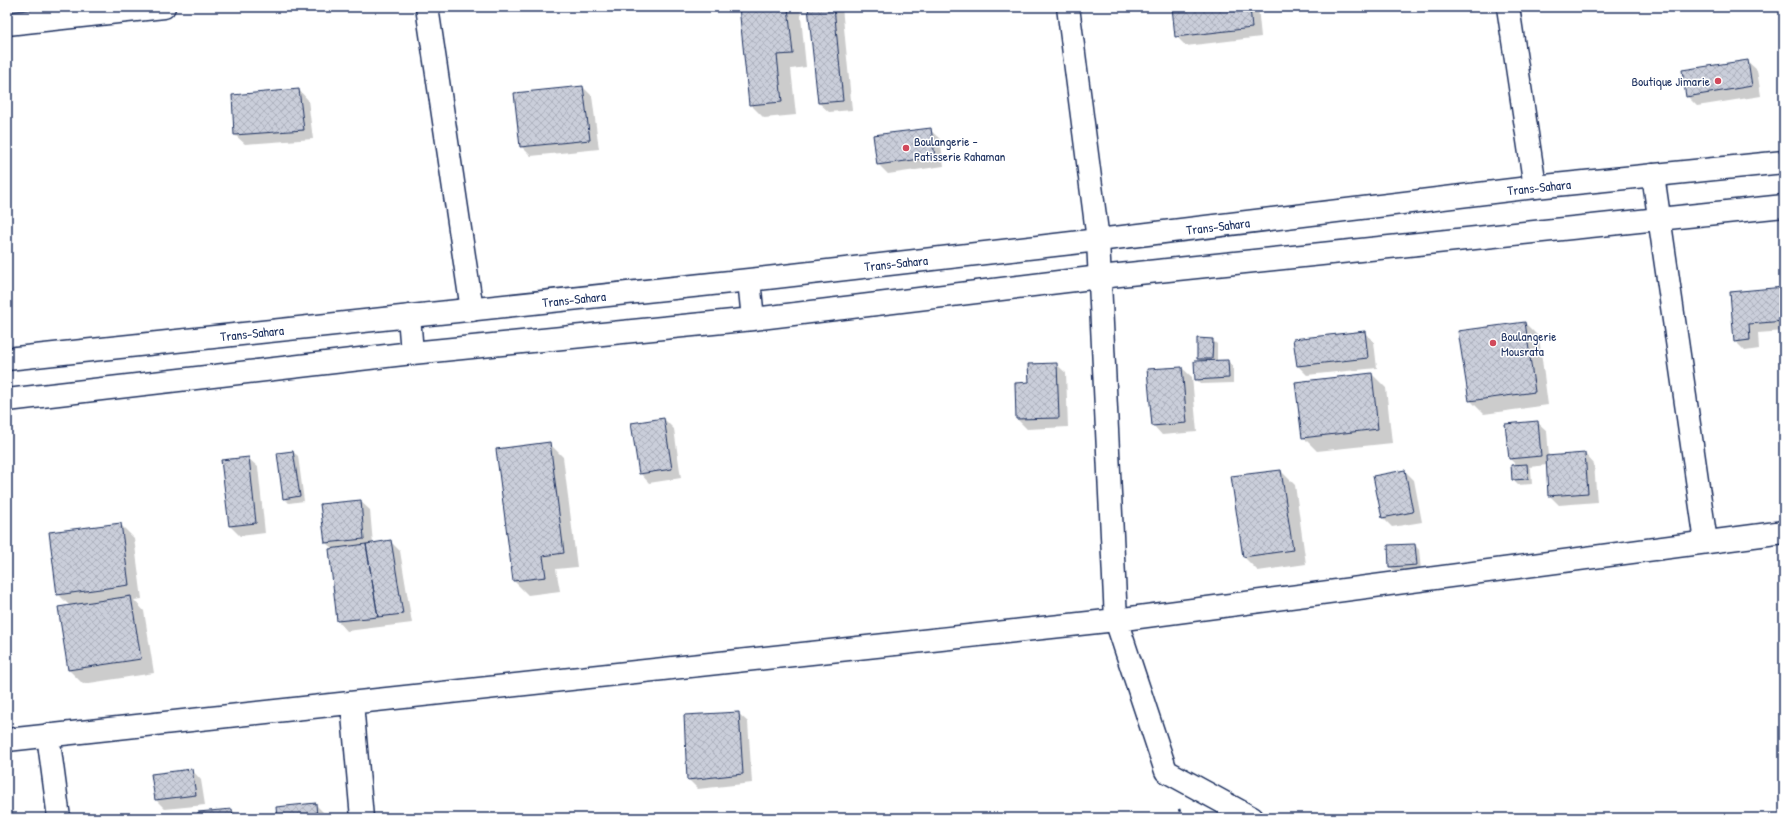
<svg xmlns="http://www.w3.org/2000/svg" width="1791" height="825" font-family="'Patrick Hand',sans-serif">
<defs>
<pattern id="building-cross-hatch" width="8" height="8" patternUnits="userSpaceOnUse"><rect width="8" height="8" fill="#caceda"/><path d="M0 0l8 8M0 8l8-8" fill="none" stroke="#adb1be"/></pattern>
</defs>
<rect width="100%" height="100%" fill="#fff"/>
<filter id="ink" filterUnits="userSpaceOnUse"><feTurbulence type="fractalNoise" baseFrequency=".025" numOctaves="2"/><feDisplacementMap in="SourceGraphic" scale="8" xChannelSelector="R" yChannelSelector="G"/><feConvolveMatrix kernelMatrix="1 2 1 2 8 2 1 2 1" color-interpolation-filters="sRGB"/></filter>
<g filter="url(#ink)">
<path fill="#0003" d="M740 7H800L806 67 791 69 796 115 764 118 750 104Z
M809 7H842L852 110 829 112 819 103Z
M1173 7H1258L1261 37 1186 46 1176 36Z
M1747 61 1757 70 1761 96 1697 106 1687 96Z
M583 87 592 96 599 149 531 156 521 146Z
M299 90 308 100 313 139 245 144 235 135Z
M930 130 940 139 944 166 888 174 878 164Z
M1784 288V331L1758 333 1759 349 1745 351 1735 341 1731 293Z
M1525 323 1539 337 1548 405 1484 414 1470 400Z
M1364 332 1374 342 1377 368 1307 375 1298 366Z
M1212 340 1217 344V361H1228L1233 366V383L1201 384 1196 379 1201 362 1198 359Z
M1056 364 1066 373 1068 427 1027 429 1017 419 1016 384 1030 383Z
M1182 368 1192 377 1197 432 1162 435 1153 425Z
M1372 374 1386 388 1392 443 1317 451 1303 437Z
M664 419 674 429 681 478 649 483 640 473Z
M1537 422 1547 431 1549 457 1585 454 1594 464 1597 502 1559 505 1549 495 1547 465 1529 467 1531 470 1532 484 1518 485 1513 480 1512 466 1516 465 1510 459Z
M549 443 563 457 577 567 556 569 560 591 528 595 514 581Z
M293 452 298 456 304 501 289 503 284 498Z
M248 458 258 467 265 533 240 536 230 526 222 461Z
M1281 471 1295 485 1306 564 1258 571 1244 557Z
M1405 471 1414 480 1422 522 1392 527 1383 518 1374 476Z
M360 501 370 510 373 544 390 541 400 551 412 623 347 631 338 621 330 550 333 549 326 543Z
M120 524 134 538 142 599 134 600 144 611 154 673 83 684 69 670 70 606 58 594Z
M1415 545 1419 550 1421 570 1395 571 1390 567Z
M738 713 748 722 752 783 698 789 688 779Z
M192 770 201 780 205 805 165 809 156 800Z
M315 804 325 814V818H278Z
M232 810 240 818H199Z"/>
<path fill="url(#building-cross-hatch)" stroke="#1b2f5e" d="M739 7H788L793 54 777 55 782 102 749 105Z
M808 7H834L843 101 818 103Z
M1172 7H1250L1252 28 1175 37Z
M1748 60 1752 86 1686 97 1682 70Z
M583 86 590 140 520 147 514 93Z
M299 89 304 130 234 135 232 95Z
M931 128 935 157 877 165 873 135Z
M1784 287V321L1749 324 1750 340 1734 342 1730 292Z
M1525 322 1535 392 1469 401 1458 331Z
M1365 331 1368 358 1297 366 1293 339Z
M1197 338 1213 339 1212 359H1197Z
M1228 360 1229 378 1195 380 1194 361Z
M1057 363 1059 418 1016 419 1015 383 1029 382 1028 364Z
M1182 367 1187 423 1152 426 1147 369Z
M1372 373 1378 429 1302 438 1295 382Z
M664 418 672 469 639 474 631 423Z
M1538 421 1541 456 1509 459 1505 424Z
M550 442 564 553 543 556 546 577 513 581 496 449Z
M293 451 300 496 283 499 277 453Z
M1585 453 1588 493 1548 496 1546 456Z
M249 457 256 523 229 526 221 460Z
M1527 464 1528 479 1512 480 1511 465Z
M1281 470 1293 550 1243 557 1231 476Z
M1405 470 1413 512 1382 518 1373 476Z
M361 500 364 539 325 543 320 504Z
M121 523 129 585 57 595 49 532Z
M391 540 403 614 378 617 366 544Z
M366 544 378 617 337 621 329 549Z
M1415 544 1417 565 1389 567 1388 545Z
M131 596 141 659 68 670 58 607Z
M739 712 743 774 687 780 684 715Z
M192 769 196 795 155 800 151 774Z
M316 803 317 818H277L276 807Z
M232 809 233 818H198V812Z
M148 816 149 818H131Z"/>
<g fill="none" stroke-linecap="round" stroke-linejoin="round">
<g stroke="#1b2f5e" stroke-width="25">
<path id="street" d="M427 7 472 310
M1068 7 1098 240 1116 620 1166 771 1252 818
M1508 7 1535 187
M7 24 164 7
M1653 175 1706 542
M352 703 362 818
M48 735 59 818
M7 740 1116 620 1784 532"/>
</g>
<g stroke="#1b2f5e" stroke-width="25">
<path id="primary" d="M749 280 753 319
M409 316 412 353
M7 359 749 280 1098 240 1535 187 1784 162
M7 400 412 353 753 319 1100 277 1784 206"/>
</g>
<path stroke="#1b2f5e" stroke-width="2.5" stroke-dasharray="3 3" stroke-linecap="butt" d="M1179 809 1182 818"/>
<use href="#street" stroke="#fff" stroke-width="22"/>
<use href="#primary" stroke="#fff" stroke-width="22"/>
</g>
</g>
<g fill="#d1495b" stroke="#fff" stroke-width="1.5">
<circle cx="1718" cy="81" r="4"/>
<circle cx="906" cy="148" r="4"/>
<circle cx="1493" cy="343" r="4"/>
</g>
<g text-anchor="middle" stroke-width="3" stroke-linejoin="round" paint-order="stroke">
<g font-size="13" fill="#1b2f5e" stroke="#fff" text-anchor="start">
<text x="1710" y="86" text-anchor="end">Boutique Jimarie</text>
<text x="914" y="146">Boulangerie -<tspan x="914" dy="15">Patisserie Rahaman</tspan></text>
<text x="1501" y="341">Boulangerie<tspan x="1501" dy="15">Mousrata</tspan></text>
</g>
<g font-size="13" fill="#1b2f5e" stroke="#fff">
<text transform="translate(1539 187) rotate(-6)" y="5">Trans-Sahara</text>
<text transform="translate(1218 226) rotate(-7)" y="5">Trans-Sahara</text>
<text transform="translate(896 263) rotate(-6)" y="5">Trans-Sahara</text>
<text transform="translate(574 299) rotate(-6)" y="5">Trans-Sahara</text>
<text transform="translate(252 333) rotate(-6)" y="5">Trans-Sahara</text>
</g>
</g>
<rect width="1791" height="825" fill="none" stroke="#fff" stroke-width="24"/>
<rect x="12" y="12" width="1767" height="801" fill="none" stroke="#1b2f5e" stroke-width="1.5" filter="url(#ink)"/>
</svg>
